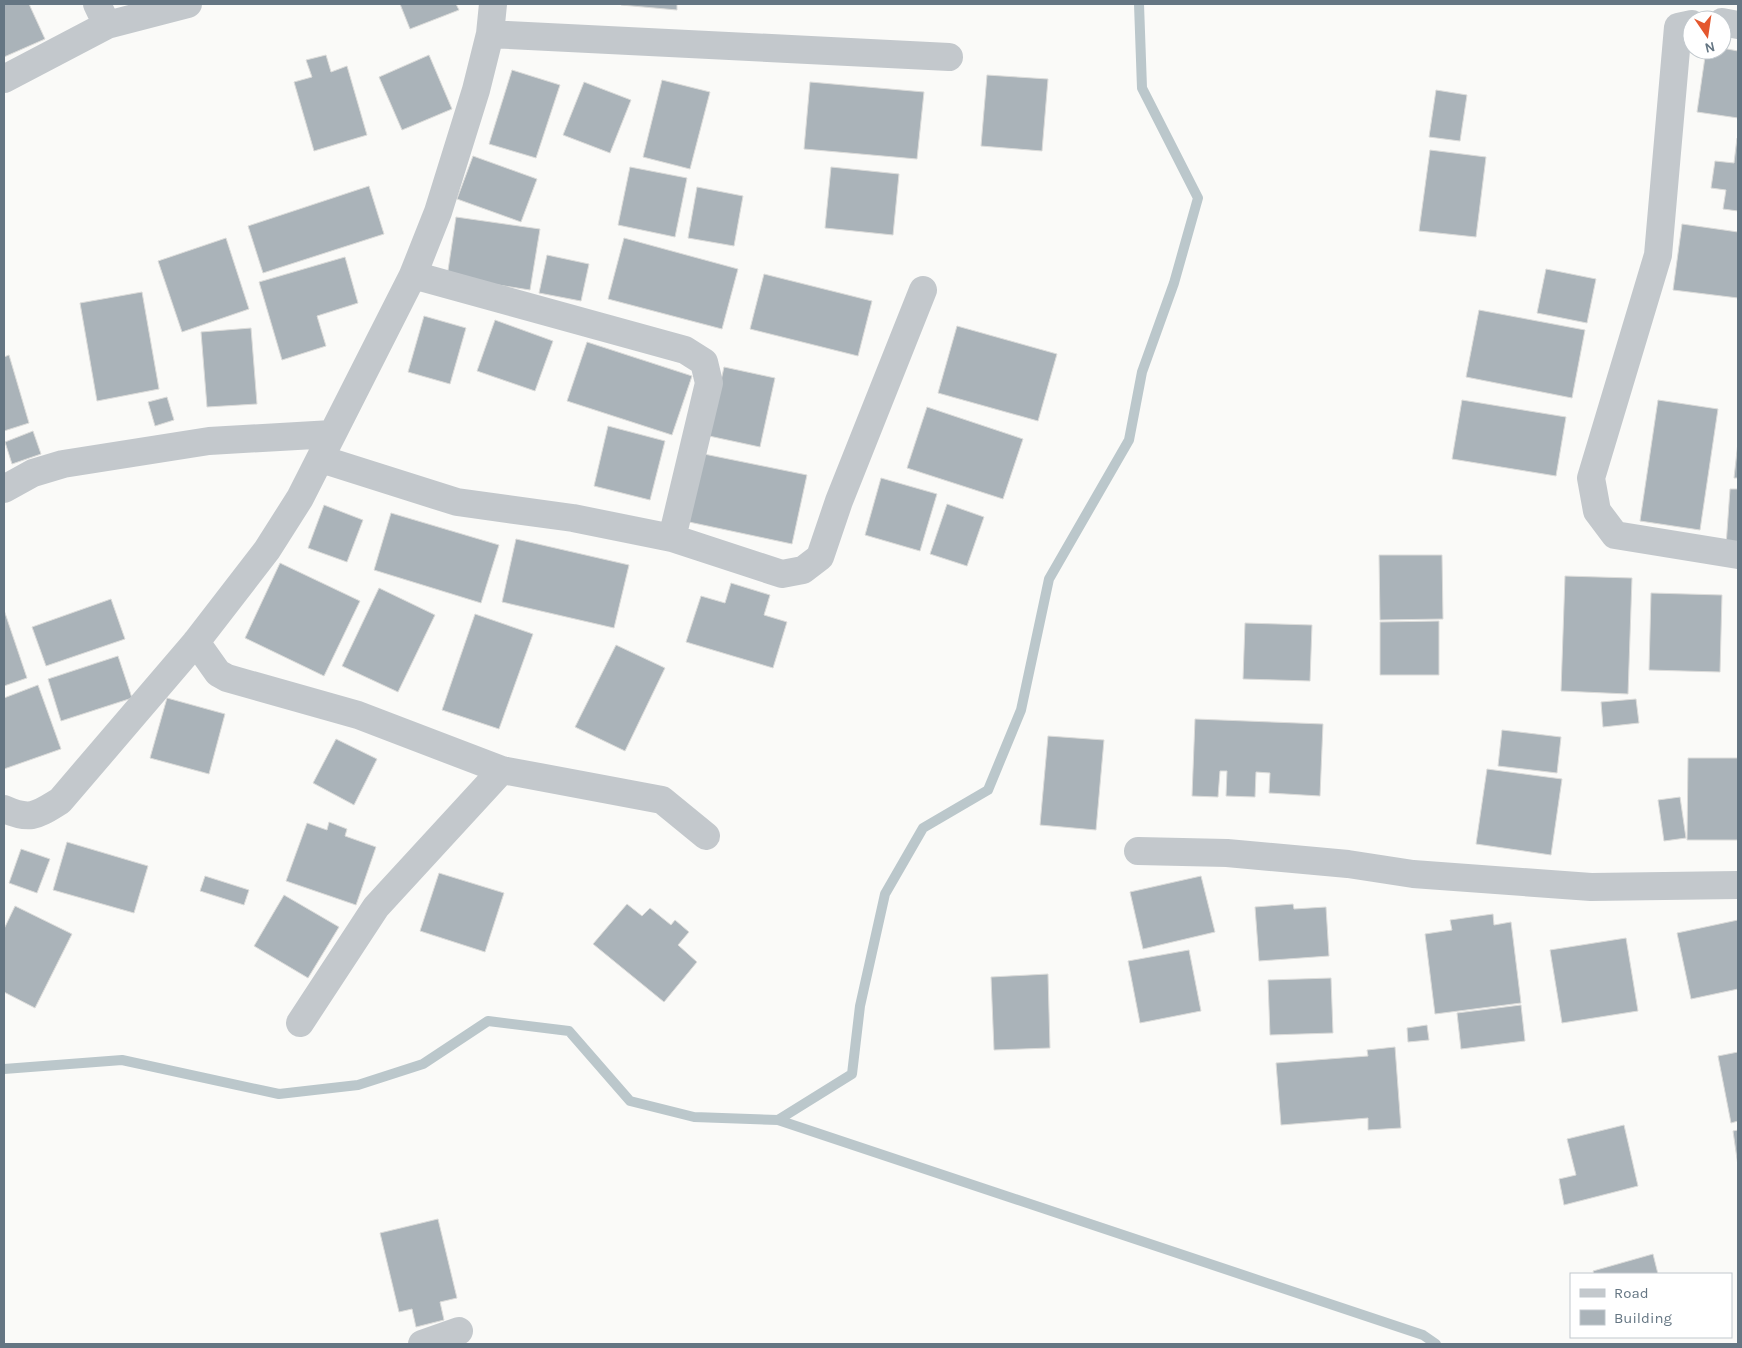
<svg xmlns="http://www.w3.org/2000/svg" width="1742" height="1348" font-family="Karla,sans-serif">
<rect width="100%" height="100%" fill="#fafaf8"/>
<g fill="none" stroke-linecap="round" stroke-linejoin="round">
<path stroke="#bbc7cb" stroke-width="10" d="M4 1069 122 1060 279 1094 358 1085 423 1064 488 1021 569 1031 630 1101 694 1117 778 1120 852 1074 860 1006 885 894 923 828 988 790 1021 710 1049 579 1129 440 1142 372 1174 283 1198 198 1142 88 1139 4
M778 1120 1423 1335 1436 1344"/>
</g>
<path fill="#aab3b9" stroke="#dcdcda" d="M4 4H29L45 39 4 57Z
M400 4H456L459 10 410 29Z
M621 4H677V10L621 5Z
M1722 48 1738 51V118L1697 112 1706 50H1722Z
M326 55 331 72 347 66 367 135 314 151 294 82 312 77 306 60Z
M429 55 452 109 402 130 379 77Z
M512 70 560 85 536 158 489 144Z
M987 75 1048 79 1042 151 981 146Z
M662 80 710 92 690 169 643 157Z
M584 82 631 100 610 153 563 135Z
M810 82 924 92 917 159 804 149Z
M1436 90 1467 95 1460 141 1429 137Z
M1737 138H1738V211L1723 209 1726 190 1711 188 1715 161 1734 163Z
M1430 150 1486 157 1476 237 1419 231Z
M473 156 537 179 521 222 457 199Z
M630 167 687 178 675 237 618 225Z
M831 167 899 174 893 235 825 228Z
M369 186 384 234 263 273 248 226Z
M697 187 743 196 734 246 688 238Z
M456 217 540 229 530 290 447 277Z
M1682 224 1738 232V298L1673 290Z
M226 238 249 309 182 332 158 261Z
M624 238 738 269 722 329 608 299Z
M547 255 589 264 581 301 539 293Z
M345 257 358 303 317 316 326 346 282 360 259 282Z
M1546 269 1596 279 1587 323 1537 313Z
M764 274 872 301 858 356 750 329Z
M142 292 159 389 97 401 80 303Z
M1479 310 1585 330 1572 398 1466 377Z
M424 316 466 328 450 384 408 372Z
M495 320 553 341 535 391 477 371Z
M957 326 1057 354 1038 421 938 393Z
M251 328 257 404 207 407 201 332Z
M587 342 692 376 672 435 567 401Z
M9 355 29 423 4 431V357Z
M724 367 775 378 760 447 709 436Z
M167 397 174 420 155 426 148 402Z
M1462 400 1566 417 1556 476 1452 459Z
M1658 400 1718 409 1700 530 1640 521Z
M927 407 1023 439 1003 499 907 468Z
M608 426 665 441 650 500 594 486Z
M33 431 41 454 12 464 5 442Z
M1738 442V478H1734Z
M704 454 807 475 792 544 689 522Z
M881 478 937 494 920 551 865 535Z
M1730 489H1738V547L1726 546Z
M947 504 984 517 967 566 930 554Z
M324 505 363 520 347 562 308 548Z
M391 513 499 545 481 603 374 570Z
M516 539 629 565 614 628 502 602Z
M1379 555H1442L1443 619 1380 620Z
M280 563 360 601 324 676 245 638Z
M1565 576 1632 578 1628 694 1561 691Z
M731 583 770 595 764 615 787 622 773 668 686 642 701 596 725 603Z
M379 588 435 615 398 692 342 666Z
M1651 593 1722 595 1720 672 1649 670Z
M111 599 125 639 46 666 32 627Z
M4 610 27 678 4 686Z
M475 614 533 634 499 729 442 710Z
M1439 621V675H1380V622Z
M1245 623 1312 625 1310 681 1243 679Z
M616 645 665 668 625 751 575 727Z
M118 656 132 698 61 721 48 679Z
M38 685 61 749 4 769V698Z
M167 698 225 714 209 774 150 758Z
M1636 699 1639 723 1603 727 1601 702Z
M1195 719 1323 724 1320 796 1269 793 1270 773 1256 772 1255 797 1226 796 1227 771H1220L1218 797 1192 796Z
M1502 730 1561 737 1557 773 1498 766Z
M1048 736 1104 740 1096 830 1040 825Z
M336 739 377 759 354 805 313 783Z
M1688 758H1738V840H1687Z
M1487 769 1562 779 1551 855 1476 844Z
M1680 797 1686 838 1664 841 1658 800Z
M329 822 347 829 345 836 376 847 356 905 286 881 307 823 327 830Z
M67 842 148 866 134 913 53 890Z
M21 849 50 859 37 893 9 883Z
M439 873 504 893 485 952 420 931Z
M205 876 249 890 244 905 200 891Z
M1201 876 1215 932 1143 949 1130 892Z
M284 895 339 927 308 978 254 946Z
M627 904 642 916 650 908 671 925 675 920 689 932 678 945 697 962 664 1002 593 944Z
M1293 904 1294 909 1326 907 1329 956 1259 961 1255 907Z
M15 906 72 934 35 1008 4 992V929Z
M1493 914 1494 925 1511 922 1521 1003 1435 1014 1425 934 1452 930 1450 920Z
M1738 920V989L1691 999 1677 933Z
M1626 938 1638 1011 1562 1023 1550 950Z
M1189 950 1201 1011 1140 1023 1128 961Z
M1048 974 1050 1048 994 1050 991 977Z
M1331 978 1333 1033 1270 1035 1268 980Z
M1521 1005 1525 1041 1461 1049 1457 1013Z
M1427 1025 1429 1040 1408 1042 1407 1028Z
M1395 1047 1401 1128 1368 1130V1118L1281 1125 1276 1063 1368 1056 1367 1050Z
M1738 1052V1121L1731 1123 1718 1056Z
M1624 1125 1638 1186 1564 1205 1559 1179 1576 1175 1567 1139Z
M1738 1130V1166L1733 1131Z
M438 1219 457 1298 440 1302 444 1320 416 1327 412 1309 399 1312 380 1233Z
M1653 1254 1658 1274H1594L1593 1271Z"/>
<g fill="none" stroke-linecap="round" stroke-linejoin="round">
<path stroke="#c3c8cc" stroke-width="28" d="M97 4 107 25 188 4
M1722 22 1738 25
M1692 24 1678 27 1658 255 1591 478 1597 511 1615 535 1738 555
M490 34 949 57
M4 79 107 25
M413 275 685 350 704 362 709 383 672 538
M321 459 457 502 573 518 672 538 782 574 803 570 820 557 839 501 923 290
M4 489 33 473 63 464 209 441 332 434
M196 642 218 673 227 678 358 715 502 770 662 800 706 836
M4 809C31 821 37 815 60 801L196 642 267 550 300 498 413 275 438 212 476 90 490 34 493 4
M1138 851 1227 853 1348 864 1413 874 1591 887 1738 885
M300 1023 376 907 502 770
M422 1344 459 1331"/>
</g>
<rect width="1742" height="1348" fill="none" stroke="#657683" stroke-width="10"/>
<rect x="1570" y="1273" width="162" height="65" fill="#ffffff" stroke="#c1c8cd"/>
<rect x="1580" y="1289" width="25" height="8" fill="#c3c8cc" stroke="#c1c8cd"/>
<text x="1614" y="1298" font-size="15" fill="#657683">Road</text>
<rect x="1580" y="1310" width="25" height="15" fill="#aab3b9" stroke="#c1c8cd"/>
<text x="1614" y="1323" font-size="15" fill="#657683">Building</text>
<g transform="translate(1707 35) rotate(167)"><circle r="24" fill="#ffffff" stroke="#c1c8cd"/>
<path d="M0-4L9 19L0 12L-9 19Z" fill="#e4572e"/>
<text y="-8" font-size="14" font-weight="bold" text-anchor="middle" fill="#657683">N</text>
</g>
</svg>
